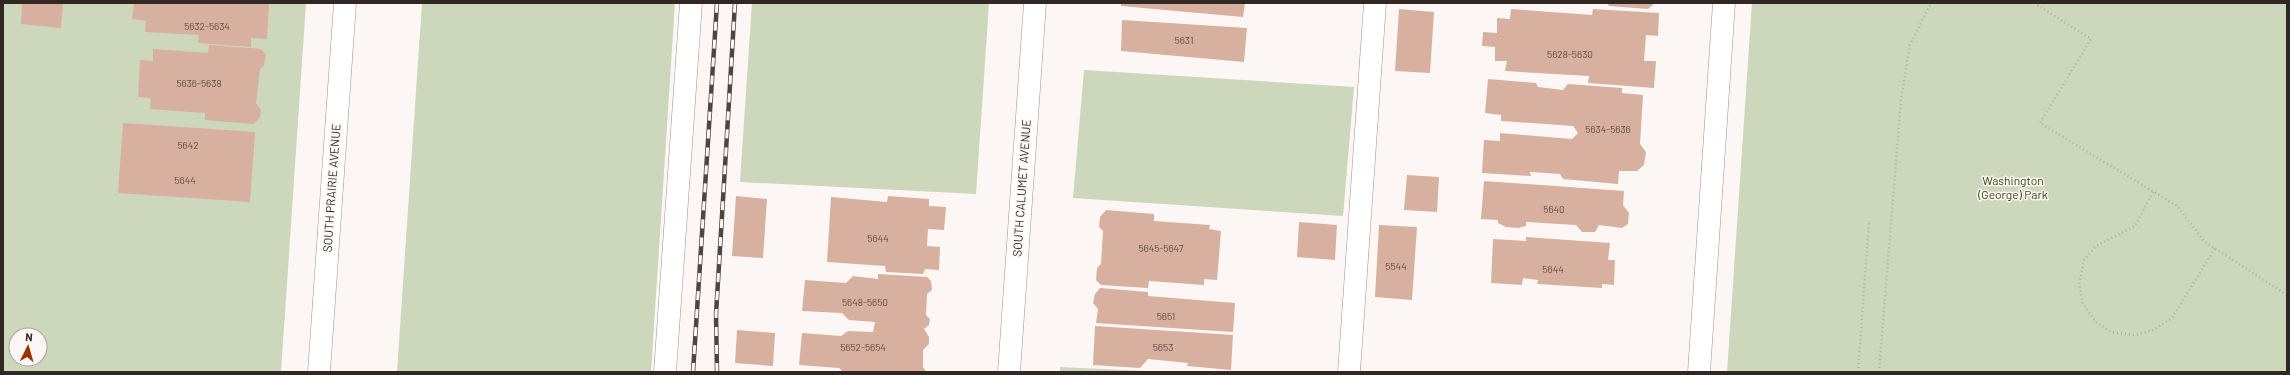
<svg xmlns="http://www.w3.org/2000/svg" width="2290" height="375" font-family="Barlow,sans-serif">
<rect width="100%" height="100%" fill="#fcf7f5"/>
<path fill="#ccd7bb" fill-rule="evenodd" d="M3 3H306L281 372H3ZM16 335H40V359H16Z
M422 3H675L651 372H397Z
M752 3H989L976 194 740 182Z
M1752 3H2287V372H1727Z
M1084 70 1354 87 1343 216 1073 198Z
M1060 367 1166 372H1060Z"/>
<path fill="#d8b0a0" d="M22 3H63L61 28 21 24Z
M134 3H269L267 39 251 38V47L198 43 199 35 145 32 146 21 132 19Z
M1121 3H1245L1243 17 1121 6Z
M1607 3H1655L1648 9 1609 6Z
M1399 9 1434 12 1430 73 1395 71Z
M1511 9 1592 15 1593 9 1659 13 1658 36 1646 35 1644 61H1656L1654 88 1588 83 1589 76 1505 71 1507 61H1495V47L1482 46 1483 32 1497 33V18L1510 19Z
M1122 20 1247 28 1244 62 1121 51Z
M209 45 261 49 266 55 264 65 260 69 256 103 261 110 260 117 254 124 205 120V113L150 109 151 98 138 97 140 60 153 61V49L208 53Z
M1488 79 1536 83 1538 87 1563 90 1568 84 1622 88V93L1643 95 1640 144 1646 152 1644 165 1637 171H1619L1618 184 1563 179 1560 174 1530 172 1531 176 1482 173 1484 140 1500 141V133L1572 139 1578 133 1573 126 1501 121V115L1485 113Z
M123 123 255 132 250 202 118 193Z
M1407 175 1439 177 1437 212 1404 210Z
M1484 181 1624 191 1623 205 1629 213 1628 224 1622 228 1599 225 1595 232H1582L1576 225 1526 222V226L1518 228 1506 227 1498 223V220L1481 219Z
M736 196 767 199 763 258 732 256Z
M888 196 929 199V206L946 207 944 230 928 229 927 246 940 247 939 270 925 269 923 274 886 272 885 266 827 262 831 197 887 202Z
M1106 210 1154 214V221L1210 225 1209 229 1221 231 1217 280 1204 279V285L1149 281 1148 288 1101 285 1096 280 1097 268 1101 264 1103 231 1099 227 1100 217Z
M1299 222 1337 225 1335 260 1297 257Z
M1379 225 1417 227 1412 300 1375 297Z
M1526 237 1610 243 1608 260H1615L1614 285 1602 284V288L1537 284 1538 280 1523 278 1522 285 1491 283 1493 239 1526 241Z
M878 274 927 277 931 281 932 290 927 294 926 315 930 319 929 325 924 329 929 337V344L923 350V367L926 372H843L839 368 799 365 802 333 841 336 848 331 873 332 875 322 849 320 842 313 802 311 805 280 846 283 853 276 878 279Z
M1100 288 1148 292V296L1235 303 1233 332 1096 323 1098 309 1093 303 1095 294Z
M1095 326 1233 335 1231 370 1187 366 1188 363 1148 359 1140 368 1093 365Z
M737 330 775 333 773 366 735 363Z"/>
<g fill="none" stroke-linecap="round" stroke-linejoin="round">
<g stroke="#a58e84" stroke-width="23">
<path id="minor" d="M319 372 345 3
M665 372 691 3
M1009 372 1035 3
M1349 372 1375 3
M1699 372 1724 3"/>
</g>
<path stroke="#b2aca9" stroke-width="2.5" stroke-dasharray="1 3" stroke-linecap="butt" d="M2034 3 2091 39 2040 123 2177 206 2205 242 2287 295
M2153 192 2135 226 2096 246 2084 260 2079 283 2083 304 2096 322 2111 332 2134 335 2154 330 2172 318 2215 248
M1858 372 1869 222
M1879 372 1901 100 1910 45 1931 3"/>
<use href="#minor" stroke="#fff" stroke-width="22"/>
<g stroke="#4d4541" stroke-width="4.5">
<path id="rail" d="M693 372 717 3
M717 372 716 314 735 3"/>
</g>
<use href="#rail" stroke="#fcf7f5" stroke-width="3" stroke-dasharray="9" stroke-linecap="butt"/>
</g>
<g text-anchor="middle" stroke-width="3" stroke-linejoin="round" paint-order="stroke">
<g font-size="10" fill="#5b4a43">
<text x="207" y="30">5632-5634</text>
<text x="1184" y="44">5631</text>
<text x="1570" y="58">5628-5630</text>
<text x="199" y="87">5636-5638</text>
<text x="1608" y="133">5634-5636</text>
<text x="188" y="149">5642</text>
<text x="185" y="184">5644</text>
<text x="1554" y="213">5640</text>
<text x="878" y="242">5644</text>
<text x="1161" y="252">5645-5647</text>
<text x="1396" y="270">5544</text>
<text x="1553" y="273">5644</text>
<text x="865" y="306">5648-5650</text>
<text x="1166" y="320">5651</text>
<text x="863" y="351">5652-5654</text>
<text x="1163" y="351">5653</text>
</g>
<g font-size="12" fill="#34450d" stroke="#fcf7f5">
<text x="2013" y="185">Washington<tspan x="2013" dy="14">(George) Park</tspan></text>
</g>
<g font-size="12" fill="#312824" stroke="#fcf7f5">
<text transform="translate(332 188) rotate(-86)" y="4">SOUTH PRAIRIE AVENUE</text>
<text transform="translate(1022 188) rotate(-86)" y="4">SOUTH CALUMET AVENUE</text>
</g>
</g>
<rect width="2290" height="375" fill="none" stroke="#312824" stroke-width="8"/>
<g transform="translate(28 347) rotate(5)"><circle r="19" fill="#fcf7f5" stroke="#aba4a1"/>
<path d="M0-3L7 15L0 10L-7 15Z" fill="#983300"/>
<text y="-6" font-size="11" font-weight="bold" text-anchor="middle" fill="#312824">N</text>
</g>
</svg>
